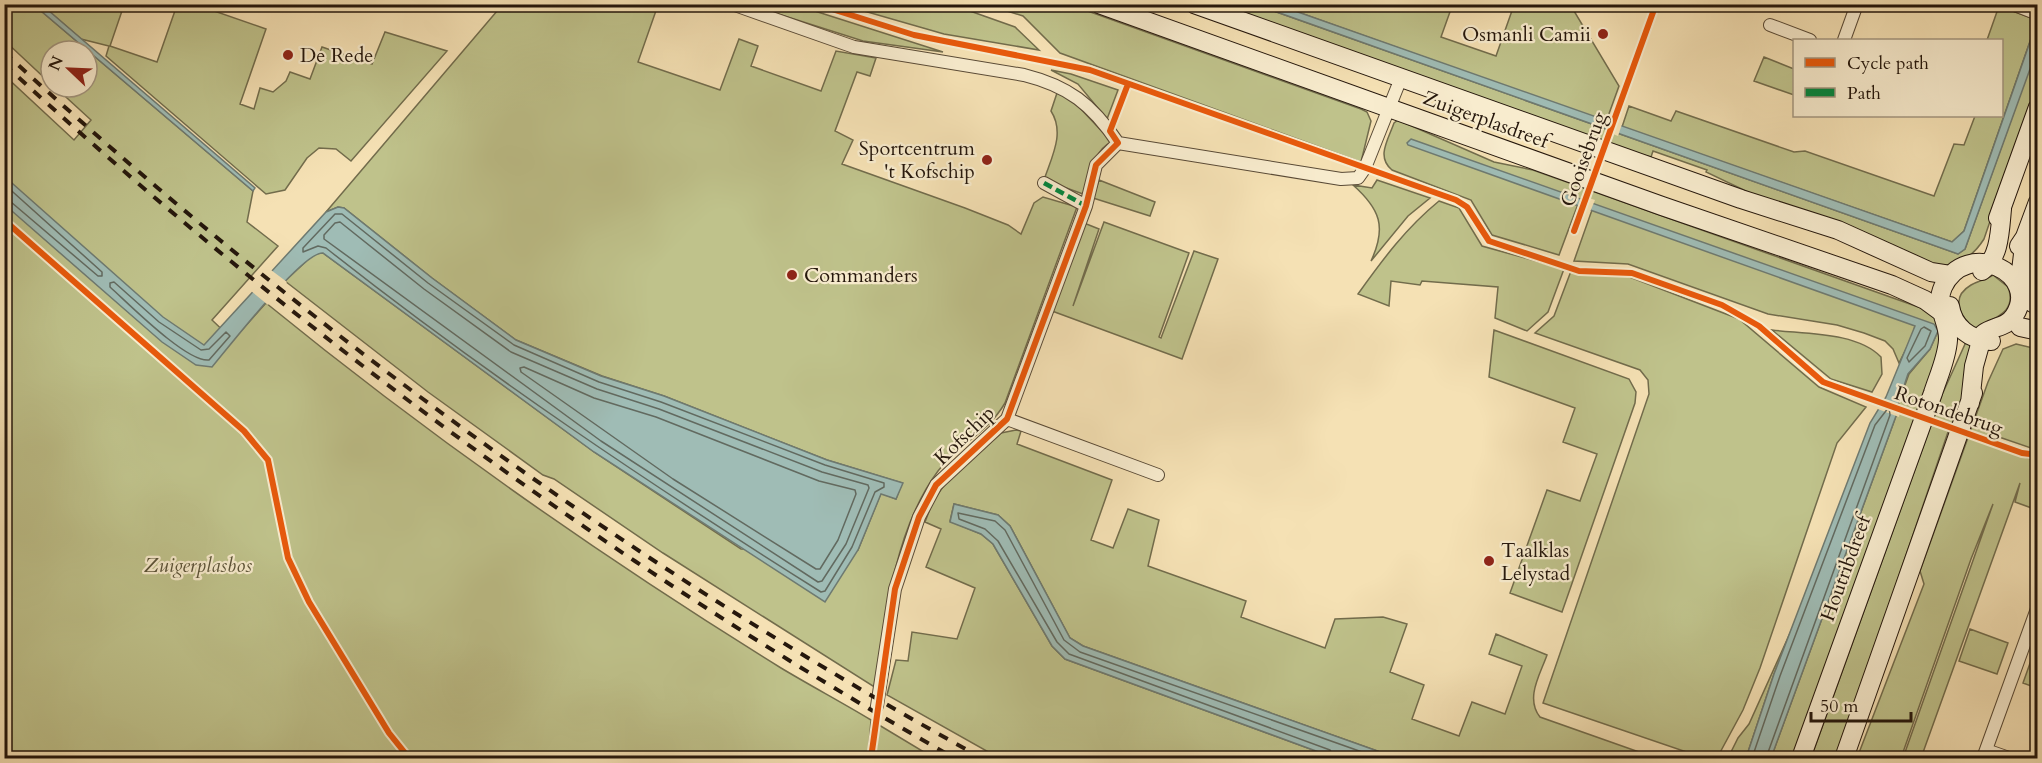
<svg xmlns="http://www.w3.org/2000/svg" width="2042" height="763" font-family="Cardo,serif">
<rect width="100%" height="100%" fill="#f5e1b4"/>
<filter id="stains"><feTurbulence type="fractalNoise" baseFrequency=".00333" numOctaves="4"/><feColorMatrix values="0 0 0 0 .2 0 0 0 0 .09 0 0 0 0 .02 0 0 0 .5 -.17"/></filter>
<radialGradient id="worn" r=".72"><stop offset=".6" stop-color="#630" stop-opacity="0"/><stop offset="1" stop-color="#630" stop-opacity=".3"/></radialGradient>
<path fill="#bfc28b" stroke="#726c4c" stroke-width="1.5" d="M503 4H597L614 9 624 5H658L638 62 720 90 739 39 758 46 751 66 821 91 836 51 876 58 870 76 857 72 835 131 853 140 842 164 965 208 1008 225 1021 234 1034 203 1043 197 1077 207 1005 403C987 434 958 444 938 471 894 530 885 617 876 688L663 553 554 479 543 475 428 392 285 281 314 254 323 253 594 452 741 549 858 550 881 493 896 499 902 483 827 460 664 396 602 376 516 340 432 278 344 208 338 207 326 212Z
M851 4 953 5 1015 27 1039 50 944 34 850 7Z
M5 5H34L253 191 247 222 278 246 212 320 233 340 266 303C429 436 602 557 781 668 811 686 843 703 871 720L868 758H5L4 75 74 140 91 120 55 87H87V51H51V84L5 41Z
M42 5H124L110 46 157 62 177 5H197L266 29 240 104 254 109 260 88 273 92 286 81 290 72 310 79 322 47 372 64 385 32 447 51 351 161 336 149 319 148 307 158 285 190 266 194 106 56 109 46 81 39Z
M750 5H796L943 52 863 41Z
M988 5H1071L1361 109 1367 112 1371 121 1361 162 1060 53 1023 16Z
M1218 5H1257L1958 254 1965 249 2037 47V84L1984 239C1972 258 1960 263 1939 267L1750 193 1706 172 1707 170 1653 151 1651 157 1639 154Z
M1278 5H1437L1451 9 1441 37 1496 56 1514 5H1584L1574 11 1619 86 1606 122Z
M1999 6 2037 20V38L2032 36 2028 47 1964 231 1952 242 1622 127 1629 106 1671 121 1676 111 1794 152 1805 151 1934 196 1954 144 1964 145 1975 116H2002V40H1987Z
M1764 57 1794 69V95L1754 81Z
M1051 70 1071 74 1118 90 1107 119 1078 84Z
M1058 90 1078 106 1112 142C1094 149 1089 177 1083 194L1044 180C1052 156 1065 133 1051 111Z
M1398 120 1494 162 1533 170 1924 309 1937 320 1940 349 1794 758H1771L1896 416 1899 401 1909 374 1930 349 1938 331 1913 323 1915 326 1912 337 1899 363 1893 349 1885 341 1864 333 1837 325 1768 314 1628 264 1574 261 1592 210 1578 204 1559 255 1492 235 1471 200 1392 170C1376 157 1388 140 1394 123Z
M1099 180 1155 202 1150 216 1093 198Z
M1377 180 1430 198 1408 216 1371 261C1387 227 1380 209 1353 185L1372 188Z
M1439 201 1459 208 1482 246 1564 269 1548 312 1527 331 1495 318 1498 287 1422 281 1420 285 1391 281 1389 306 1358 294C1383 259 1406 228 1439 201Z
M1104 222 1189 253 1159 337 1161 338 1194 251 1218 259 1182 359 1052 311 1084 223 1099 229 1073 306Z
M2037 230 2035 269 2037 291 2027 269Z
M1571 271 1627 276 1739 319 1819 387 1866 407 1837 443 1760 668 1743 710 1717 758H1704L1543 703 1649 394 1648 380 1640 370 1535 333 1554 316Z
M1993 275 2008 287C2018 314 1992 318 1975 329 1961 318 1949 298 1971 285 1978 281 1985 280 1993 275Z
M1494 330 1629 379 1636 392 1635 403 1562 612 1510 593 1547 490 1580 501 1597 454 1563 442 1575 408 1489 377Z
M1772 330C1805 334 1857 332 1881 357L1882 374 1872 392 1831 379Z
M1966 342 1974 345 1960 406 1948 432 1837 758H1811L1941 397Z
M2016 344 2037 349V450L1996 436 1992 446 2037 461V510L2015 502 2020 483 1921 758H1903L1993 504 1971 559 1901 758H1857L1924 584 1920 571 1988 382 2003 349Z
M1016 430 1021 431 1017 444 1112 480 1091 540 1113 548 1128 509 1159 520 1148 566 1246 601 1241 617 1325 648 1335 619 1383 617 1407 624 1390 672 1424 685 1412 719 1459 736 1472 702 1505 714 1522 666 1489 654 1496 634 1547 655C1540 675 1525 698 1540 717L1656 758H1397L1083 646 1070 638 1010 526 998 515 954 504 950 521 981 534 993 544 1052 646 1065 659 1335 758H999L887 695 896 660 908 661 912 632 957 639 975 588 926 567 941 529 925 522 933 501 945 484 1001 433Z
M1800 611 1774 674 1746 758H1728L1738 738 1749 724Z
M1970 629 2008 643 1997 674 1959 661Z
M2034 652 2037 653V688L2023 683Z
M879 725 934 758H875Z"/>
<path fill="#9fbcb5" stroke="#6e7a71" stroke-width="1.5" d="M34 5H42L255 188 253 191Z
M1257 5H1278L1952 242 1964 231 2032 36 2037 38 2038 47 1965 249 1958 254Z
M1411 139 1934 324 1938 331 1930 349 1908 374 1899 401 1896 416 1771 758H1746L1774 674 1870 423 1886 397 1915 326 1408 145 1407 143Z
M4 176 163 317 204 345 326 212 338 207 344 208 432 278 516 340 601 376 664 396 827 460 903 483 896 499 881 494 858 550 825 602 594 452 323 253C303 251 228 348 212 367L196 365 162 342 5 205Z
M954 504 998 515 1010 526 1070 638 1083 646 1397 758H1335L1065 659 1052 646 993 544 981 534 950 522Z"/>
<path fill="#f5e1b4" d="M1610 120 1622 124 1618 136 1606 131Z
M1583 196 1595 200 1590 212 1578 208Z
M271 270 287 282 268 305 251 291Z
M1881 399 1901 406 1899 417 1875 408Z"/>
<g fill="none" stroke-linecap="round" stroke-linejoin="round">
<path stroke="#626a60" stroke-width="1.5" d="M4 184 102 272V276H98L11 202 4 201
M335 214H342L428 283 514 345 599 382 661 402 825 465 884 483V487L875 492 852 547 825 591 821 592C651 485 484 373 326 248L318 246 303 252V248Z
M340 222 424 289 511 352 597 389 659 409 822 472 868 485 869 488 846 544 822 581 818 582 601 441 324 239V235L335 223Z
M114 282 159 322 201 350 209 349 226 332 230 336 209 360C187 363 128 303 110 287V283Z
M1924 327 1931 331 1925 346 1909 362 1907 358 1921 329Z
M524 367 594 398 656 417 819 481 855 490 856 494 838 540 820 569H816L673 479 521 372 520 368Z
M1335 758 1330 750 1069 654 1057 642 998 541 985 529 959 519 958 513 995 521 1005 530 1064 640 1080 652 1379 758
M1752 758 1780 676 1875 425 1889 407 1890 415 1766 758"/>
<g stroke="#594a36" stroke-width="14">
<path id="street" d="M732 4 854 47 1024 75C1068 86 1092 104 1118 143L1341 179 1358 178 1365 168 1401 78
M2012 4 2038 14
M1770 25 1810 40
M1844 40 1857 4
M1044 183 1086 206
M1007 419 1158 475
M877 706 895 589 919 517 936 485 1007 419 1086 206 1096 165 1118 143
M1986 750 2009 758
M1983 758 2038 606"/>
</g>
<g stroke="#25170c" stroke-width="20">
<path id="secondary" d="M1099 4 1662 206 1892 285 1925 300 1940 311
M1194 4 1741 199 1838 230 1931 272 1950 275
M1998 218 2038 107
M2025 237 2021 271 2029 290
M2019 246 2025 237 2038 202
M1982 271C2000 258 2000 229 2002 209
M2020 295 2038 306
M1950 306C1953 327 1970 340 1991 341
M2020 327 2038 331
M1801 758 1933 393C1938 377 1947 358 1948 340 1949 321 1934 307 1943 287 1966 237 2042 274 2014 316 2006 328 1993 326 1983 334L1974 366 1970 403
M1844 758 1973 393"/>
</g>
<use href="#street" stroke="#f8ecce" stroke-width="12"/>
<use href="#secondary" stroke="#f8ecce" stroke-width="18"/>
<path stroke="#25170c" stroke-width="4" stroke-dasharray="10 10" stroke-linecap="butt" d="M4 52C301 325 629 565 982 758
M4 64C294 331 612 564 954 758"/>
<path stroke="#00873e" stroke-width="4.5" stroke-dasharray="9 4.5" stroke-linecap="butt" d="M1044 183 1086 206"/>
<g stroke="#f8ecce" stroke-width="10">
<path id="cycleway" d="M816 4 914 35 1090 70 1456 200 1467 207 1489 241 1579 271 1632 273 1722 305 1759 326 1823 382 2022 453 2038 455
M4 220 244 431 268 460 288 558 309 602 389 733 409 758
M1574 231 1656 4
M871 758 895 589 919 517 936 485 1007 419 1086 206 1096 165 1118 143 1110 131 1128 84"/>
</g>
<use href="#cycleway" stroke="#e8590c" stroke-width="6"/>
</g>
<g fill="#8f2418" stroke="#f8ecce" stroke-width="2">
<circle cx="1603" cy="34" r="6"/>
<circle cx="288" cy="55" r="6"/>
<circle cx="987" cy="160" r="6"/>
<circle cx="792" cy="275" r="6"/>
<circle cx="1489" cy="561" r="6"/>
</g>
<g text-anchor="middle" stroke-width="4.5" stroke-linejoin="round" paint-order="stroke">
<g font-size="20" fill="#25170c" stroke="#f8ecce" text-anchor="start">
<text x="1591" y="41" text-anchor="end">Osmanli Camii</text>
<text x="300" y="62">De Rede</text>
<text x="975" y="155" text-anchor="end">Sportcentrum<tspan x="975" dy="23">'t Kofschip</tspan></text>
<text x="804" y="282">Commanders</text>
<text x="1501" y="557">Taalklas<tspan x="1501" dy="23">Lelystad</tspan></text>
</g>
<g font-size="20" fill="#25170c" stroke="#f8ecce">
<text transform="translate(1486 119) rotate(20)" y="7">Zuigerplasdreef</text>
<text transform="translate(1583 159) rotate(-70)" y="7">Gooisebrug</text>
<text transform="translate(1949 410) rotate(19)" y="7">Rotondebrug</text>
<text transform="translate(964 435) rotate(-44)" y="7">Kofschip</text>
<text transform="translate(1845 568) rotate(-70)" y="7">Houtribdreef</text>
</g>
<g font-size="20" font-style="italic" fill="#5b5338" stroke="#f8ecce">
<text x="198" y="572">Zuigerplasbos</text>
</g>
</g>
<rect width="2042" height="763" fill="none" stroke="#f5e1b4" stroke-width="24"/>
<rect x="6" y="6" width="2030" height="751" fill="none" stroke="#25170c" stroke-width="3"/>
<rect x="12" y="12" width="2018" height="739" fill="none" stroke="#25170c" stroke-width="1.5"/>
<rect x="1793" y="39" width="210" height="78" fill="#f8ecce" stroke="#a49780" stroke-width="1.5"/>
<rect x="1805" y="58" width="30" height="9" fill="#e8590c" stroke="#a49780" stroke-width="1.5"/>
<text x="1847" y="69" font-size="18" fill="#25170c">Cycle path</text>
<rect x="1805" y="88" width="30" height="9" fill="#00873e" stroke="#a49780" stroke-width="1.5"/>
<text x="1847" y="99" font-size="18" fill="#25170c">Path</text>
<g transform="translate(69 69) rotate(293)"><circle r="28" fill="#f8ecce" stroke="#a49780" stroke-width="1.5"/>
<path d="M0-4.5L10 22L0 15L-10 22Z" fill="#8f2418"/>
<text y="-9" font-size="16" font-weight="bold" text-anchor="middle" fill="#25170c">N</text>
</g>
<path d="M1811 712v9h100v-9" fill="none" stroke="#25170c" stroke-width="3"/>
<text x="1820" y="712" font-size="18" fill="#25170c" stroke="#f8ecce" stroke-width="4.5" paint-order="stroke">50 m</text>
<rect width="100%" height="100%" filter="url(#stains)"/>
<rect width="100%" height="100%" fill="url(#worn)"/>
</svg>
